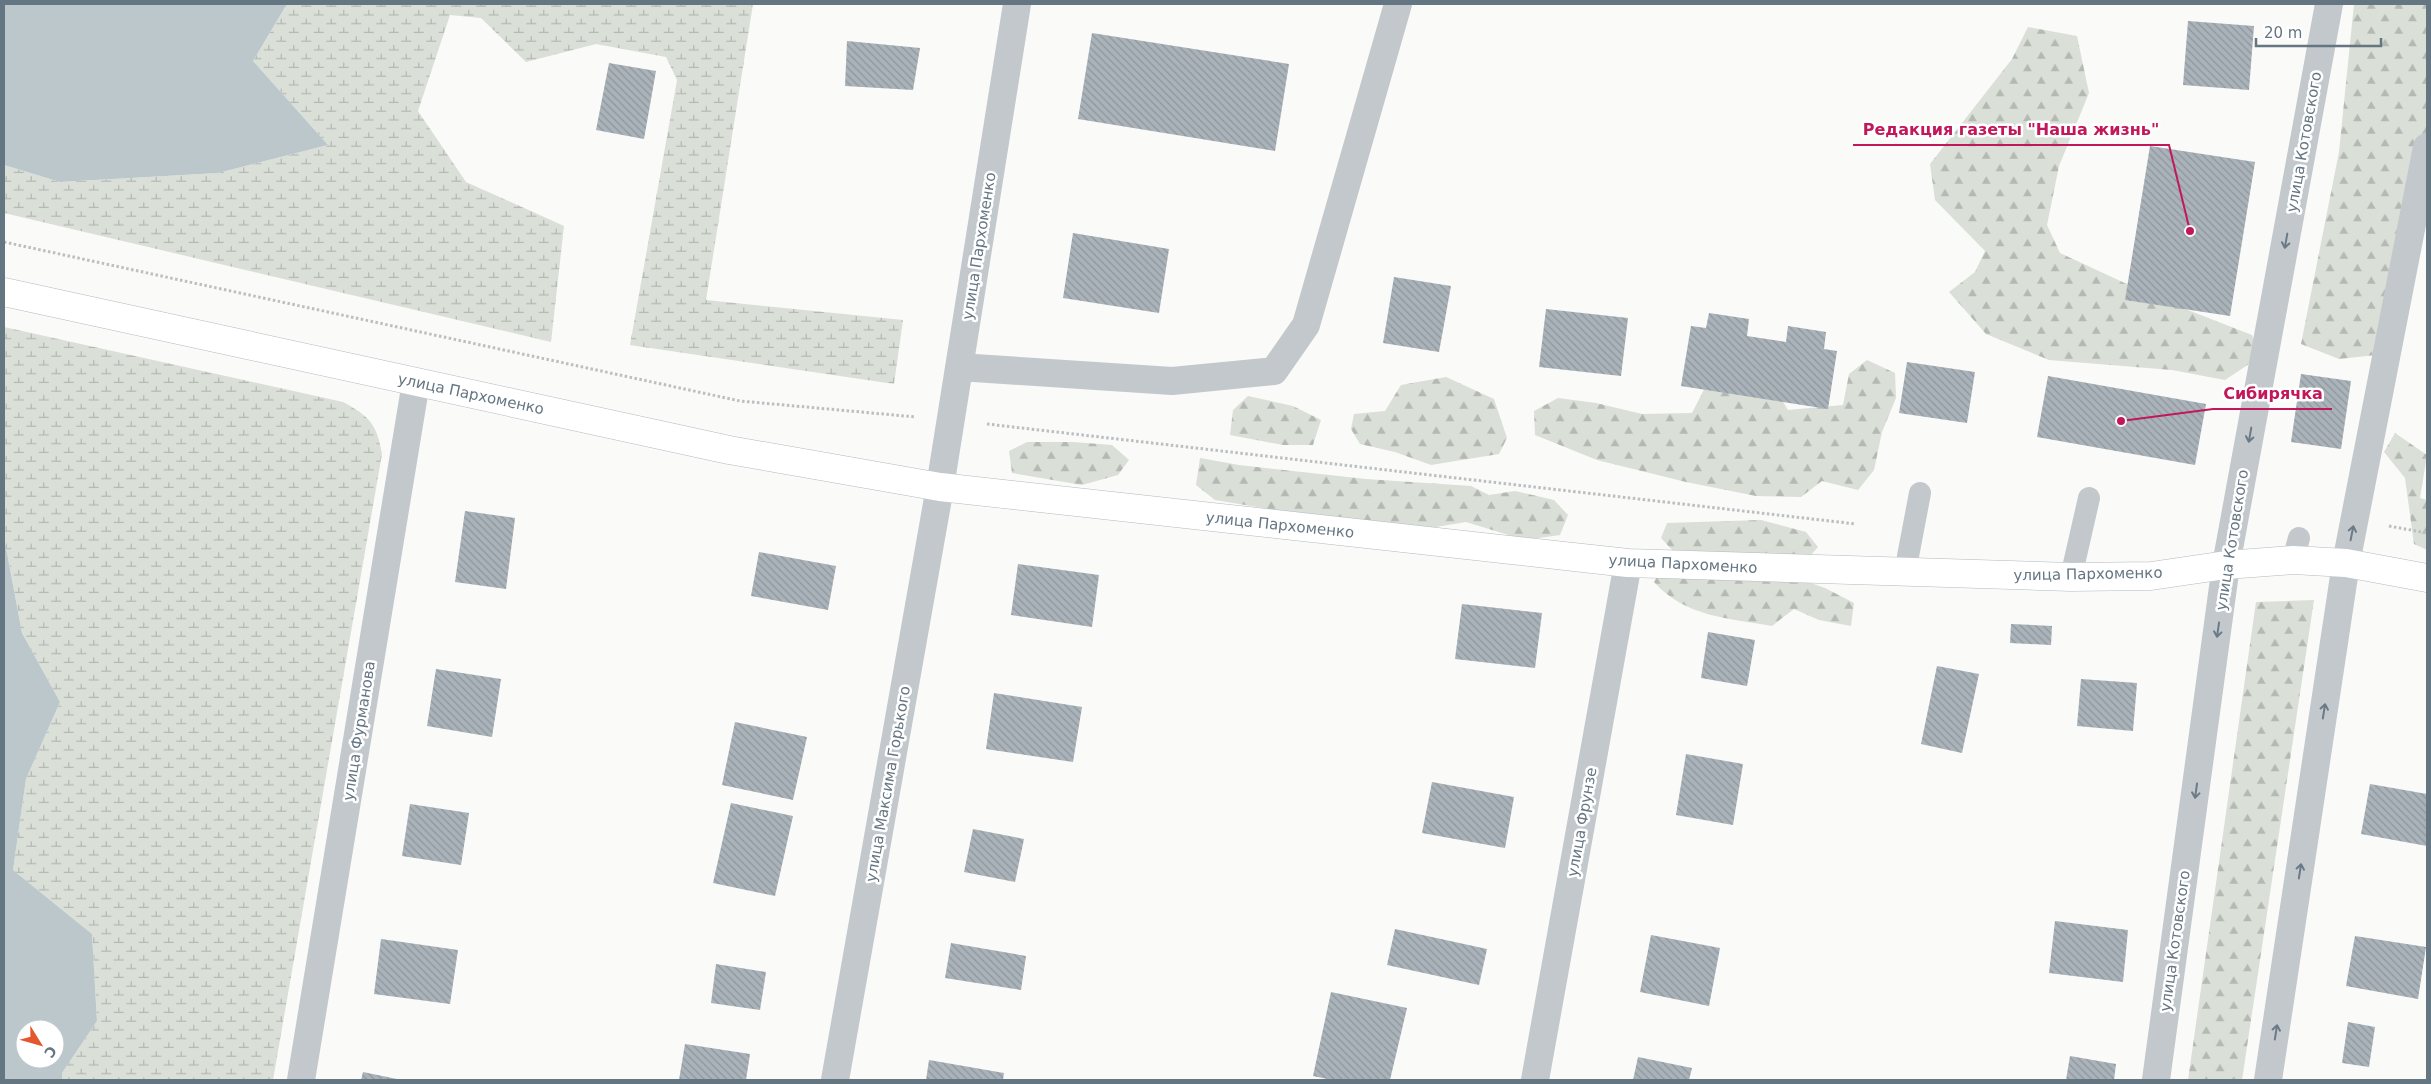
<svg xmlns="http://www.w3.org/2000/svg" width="2431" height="1084" font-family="'DejaVu Sans',sans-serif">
<defs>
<pattern id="forest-firs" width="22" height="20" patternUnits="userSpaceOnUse" patternTransform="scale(1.25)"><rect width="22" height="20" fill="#dadfd7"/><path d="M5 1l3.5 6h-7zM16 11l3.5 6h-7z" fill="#b4b9b4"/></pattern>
<pattern id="wetland-marsh" width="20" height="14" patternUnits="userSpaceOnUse" patternTransform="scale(1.25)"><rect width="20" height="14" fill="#dadfd7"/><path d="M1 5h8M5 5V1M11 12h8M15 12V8" fill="none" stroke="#b4b9b4"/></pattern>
<pattern id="building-back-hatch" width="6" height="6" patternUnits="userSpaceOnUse" patternTransform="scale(1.25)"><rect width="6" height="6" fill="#aab3b9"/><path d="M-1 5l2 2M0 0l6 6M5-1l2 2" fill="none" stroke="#8e969c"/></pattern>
</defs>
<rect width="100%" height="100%" fill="#fafaf8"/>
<path fill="url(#forest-firs)" d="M2354 4H2427V168L2376 355 2339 359 2301 344 2339 152Z
M2028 27 2077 36 2089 93 2059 166 2047 225 2060 253 2157 298 2252 335 2261 356 2225 380 2172 370 2049 360 1986 334 1949 292 1975 272 1985 251 1935 200 1930 164 2012 59Z
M1867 360 1895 373 1896 398 1882 432 1874 470 1858 490 1822 481 1801 497 1756 496 1686 482 1597 460 1535 435 1534 411 1558 398 1596 403 1642 414 1692 413 1713 372 1771 383 1788 410 1843 405 1849 374Z
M1446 377 1494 399 1507 438 1499 454 1431 465 1395 452 1360 444 1351 429 1354 414 1385 411 1401 385Z
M1248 396 1293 406 1321 420 1313 445H1283L1230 435 1233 410Z
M2395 433 2427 455 2420 498 2427 500V550L2414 544 2405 478 2384 452Z
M1027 442H1073L1112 445 1129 460 1118 475 1082 485 1012 473 1009 451Z
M1200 458 1239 465 1366 479 1471 486 1489 495 1515 491 1554 500 1568 515 1560 535 1525 540 1466 522 1406 532 1215 500 1196 485Z
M1761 520 1806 532 1818 547 1809 557 1785 554 1761 557 1799 579 1825 588 1854 603 1851 626 1819 620 1794 609 1772 626C1728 618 1685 617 1654 582L1673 551 1661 538 1667 523Z
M2314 600 2242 1080H2188L2256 602Z"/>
<path fill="url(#wetland-marsh)" d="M287 4H753L706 300 903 320 894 384 630 345 677 80 666 57 596 44 526 62 481 18 450 15 418 111 466 182 564 226 551 342 4 213V165L60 182 218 173 328 145 253 61Z
M4 327 343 402C369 416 377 424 382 454L273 1080H62V1073L97 1021 92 934 13 870 26 779 60 702 22 633 4 537Z"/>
<path fill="#bbc7cb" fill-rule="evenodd" d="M4 4H287L253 61 328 145 218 173 60 182 4 165Z
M4 537 22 633 60 702 26 779 13 870 92 934 97 1021 62 1073V1080H4ZM25 1029H55V1059H25Z"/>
<path fill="url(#building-back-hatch)" d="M2188 21 2254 26 2249 90 2183 85Z
M1092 33 1289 64 1275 151 1078 119Z
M847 41 920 48 913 90 845 86Z
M609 63 656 71 644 139 596 130Z
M2150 146 2255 162 2230 316 2125 300Z
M1073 233 1169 249 1159 313 1063 298Z
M1394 277 1451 286 1439 352 1383 343Z
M1546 309 1628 318 1621 376 1539 367Z
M1709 313 1749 319 1747 336 1786 342 1788 326 1826 332 1824 349 1837 351 1828 409 1681 386 1691 326 1706 328Z
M1907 362 1975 372 1967 423 1899 413Z
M2301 374 2351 381 2341 449 2291 442Z
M2048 376 2206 404 2195 465 2037 437Z
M465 511 515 518 506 589 455 582Z
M759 552 836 566 828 610 751 596Z
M1018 564 1099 575 1092 627 1011 615Z
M1462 604 1542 613 1535 668 1455 659Z
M2011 624 2052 626 2051 645 2010 643Z
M1708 632 1755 640 1747 686 1701 678Z
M1937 666 1979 674 1962 753 1921 744Z
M436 669 501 679 492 737 427 726Z
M2081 679 2137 683 2133 731 2077 726Z
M994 693 1082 707 1073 762 986 749Z
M735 722 807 737 793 800 722 785Z
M1686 754 1743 764 1733 825 1676 815Z
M1432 782 1514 797 1505 848 1422 833Z
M2370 784 2427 794V846L2361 834Z
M731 803 793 816 775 896 713 883Z
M410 804 469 813 461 865 402 856Z
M973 829 1024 839 1015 882 964 872Z
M2055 921 2128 930 2123 982 2049 973Z
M1395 929 1487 949 1479 985 1387 965Z
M1651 935 1720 948 1709 1006 1640 992Z
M2355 936 2426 947 2418 999 2346 986Z
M381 939 458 950 450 1004 374 994Z
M951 943 1026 956 1021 990 945 978Z
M716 964 766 972 760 1010 711 1003Z
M1331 992 1407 1008 1390 1080H1332L1313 1076Z
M2348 1022 2375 1027 2369 1067 2342 1063Z
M685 1044 750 1054 746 1080H679Z
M2070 1056 2116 1064 2114 1080H2066Z
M1638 1057 1692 1068 1689 1080H1633Z
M929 1060 1004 1073 1003 1080H926Z
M363 1072 397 1079V1080H361Z"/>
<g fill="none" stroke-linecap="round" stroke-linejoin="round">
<g stroke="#b3babf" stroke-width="29">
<path id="secondary" d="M4 292 729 450 940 487 1628 563 2071 577 2151 576 2226 565 2293 560 2346 563 2427 578"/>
</g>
<path stroke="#bbbfc2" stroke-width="3" stroke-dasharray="2.5 2.5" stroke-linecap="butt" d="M4 242 740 401 916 417
M987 424 1856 524
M2389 526 2427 533"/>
<path stroke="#c3c8cc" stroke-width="22" d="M2293 560 2299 538
M1905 572 1920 493
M2071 577 2089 498"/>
<path stroke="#c3c8cc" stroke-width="28" d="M959 367 1172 381 1274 371 1306 325 1398 4
M301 1080 416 382
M835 1080 940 487 1017 4
M1535 1080 1628 563
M2156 1080 2226 565 2329 4
M2268 1080 2346 563 2427 147"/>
<use href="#secondary" stroke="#fff" stroke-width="28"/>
</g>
<defs><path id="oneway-shaft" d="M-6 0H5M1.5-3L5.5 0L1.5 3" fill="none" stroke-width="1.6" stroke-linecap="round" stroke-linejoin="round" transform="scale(1.25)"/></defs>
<g stroke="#6a7a87">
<use href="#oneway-shaft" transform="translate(2286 241) rotate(100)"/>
<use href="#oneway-shaft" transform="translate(2250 435) rotate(100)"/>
<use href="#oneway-shaft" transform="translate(2352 533) rotate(-79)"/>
<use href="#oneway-shaft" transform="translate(2218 630) rotate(98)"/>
<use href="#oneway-shaft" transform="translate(2324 711) rotate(-81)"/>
<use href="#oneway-shaft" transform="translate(2196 791) rotate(98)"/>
<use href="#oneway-shaft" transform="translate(2300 871) rotate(-81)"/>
<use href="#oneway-shaft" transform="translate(2276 1032) rotate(-81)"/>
</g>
<g text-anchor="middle" stroke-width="5" stroke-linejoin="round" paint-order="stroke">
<g font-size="15" fill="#657683" stroke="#fff">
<text transform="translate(2304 142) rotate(-80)" y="5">улица Котовского</text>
<text transform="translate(979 246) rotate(-81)" y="5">улица Пархоменко</text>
<text transform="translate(471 394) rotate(12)" y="5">улица Пархоменко</text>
<text transform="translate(1280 525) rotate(6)" y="5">улица Пархоменко</text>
<text transform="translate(2232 540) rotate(-81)" y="5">улица Котовского</text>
<text transform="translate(1683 564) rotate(3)" y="5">улица Пархоменко</text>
<text transform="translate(2088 574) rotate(-1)" y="5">улица Пархоменко</text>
<text transform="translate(359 731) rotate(-81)" y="5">улица Фурманова</text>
<text transform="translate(888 784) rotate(-80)" y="5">улица Максима Горького</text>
<text transform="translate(1582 822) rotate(-80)" y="5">улица Фрунзе</text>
<text transform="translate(2175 941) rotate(-82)" y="5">улица Котовского</text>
</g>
</g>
<path fill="none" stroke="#c2185b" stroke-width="2" d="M2190 231L2169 145H1853M2121 421L2213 409H2332"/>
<g fill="#c2185b" stroke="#fff" stroke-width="2">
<circle cx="2190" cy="231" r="5"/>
<circle cx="2121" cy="421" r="5"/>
</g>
<g font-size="16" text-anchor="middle" font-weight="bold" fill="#c2185b" stroke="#fff" stroke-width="5" stroke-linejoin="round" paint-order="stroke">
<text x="2011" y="135">Редакция газеты "Наша жизнь"</text>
<text x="2273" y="399">Сибирячка</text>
</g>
<rect width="2431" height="1084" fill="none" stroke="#657683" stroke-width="10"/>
<g transform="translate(40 1044) rotate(127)"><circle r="24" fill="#ffffff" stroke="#c1c8cd"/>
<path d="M0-4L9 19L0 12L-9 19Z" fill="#e4572e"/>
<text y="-8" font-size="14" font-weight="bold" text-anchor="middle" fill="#657683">С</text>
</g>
<path d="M2256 38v8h125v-8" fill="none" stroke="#657683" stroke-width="2.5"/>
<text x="2264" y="38" font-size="15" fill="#657683" stroke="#ffffff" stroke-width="4" paint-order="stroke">20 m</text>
</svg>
